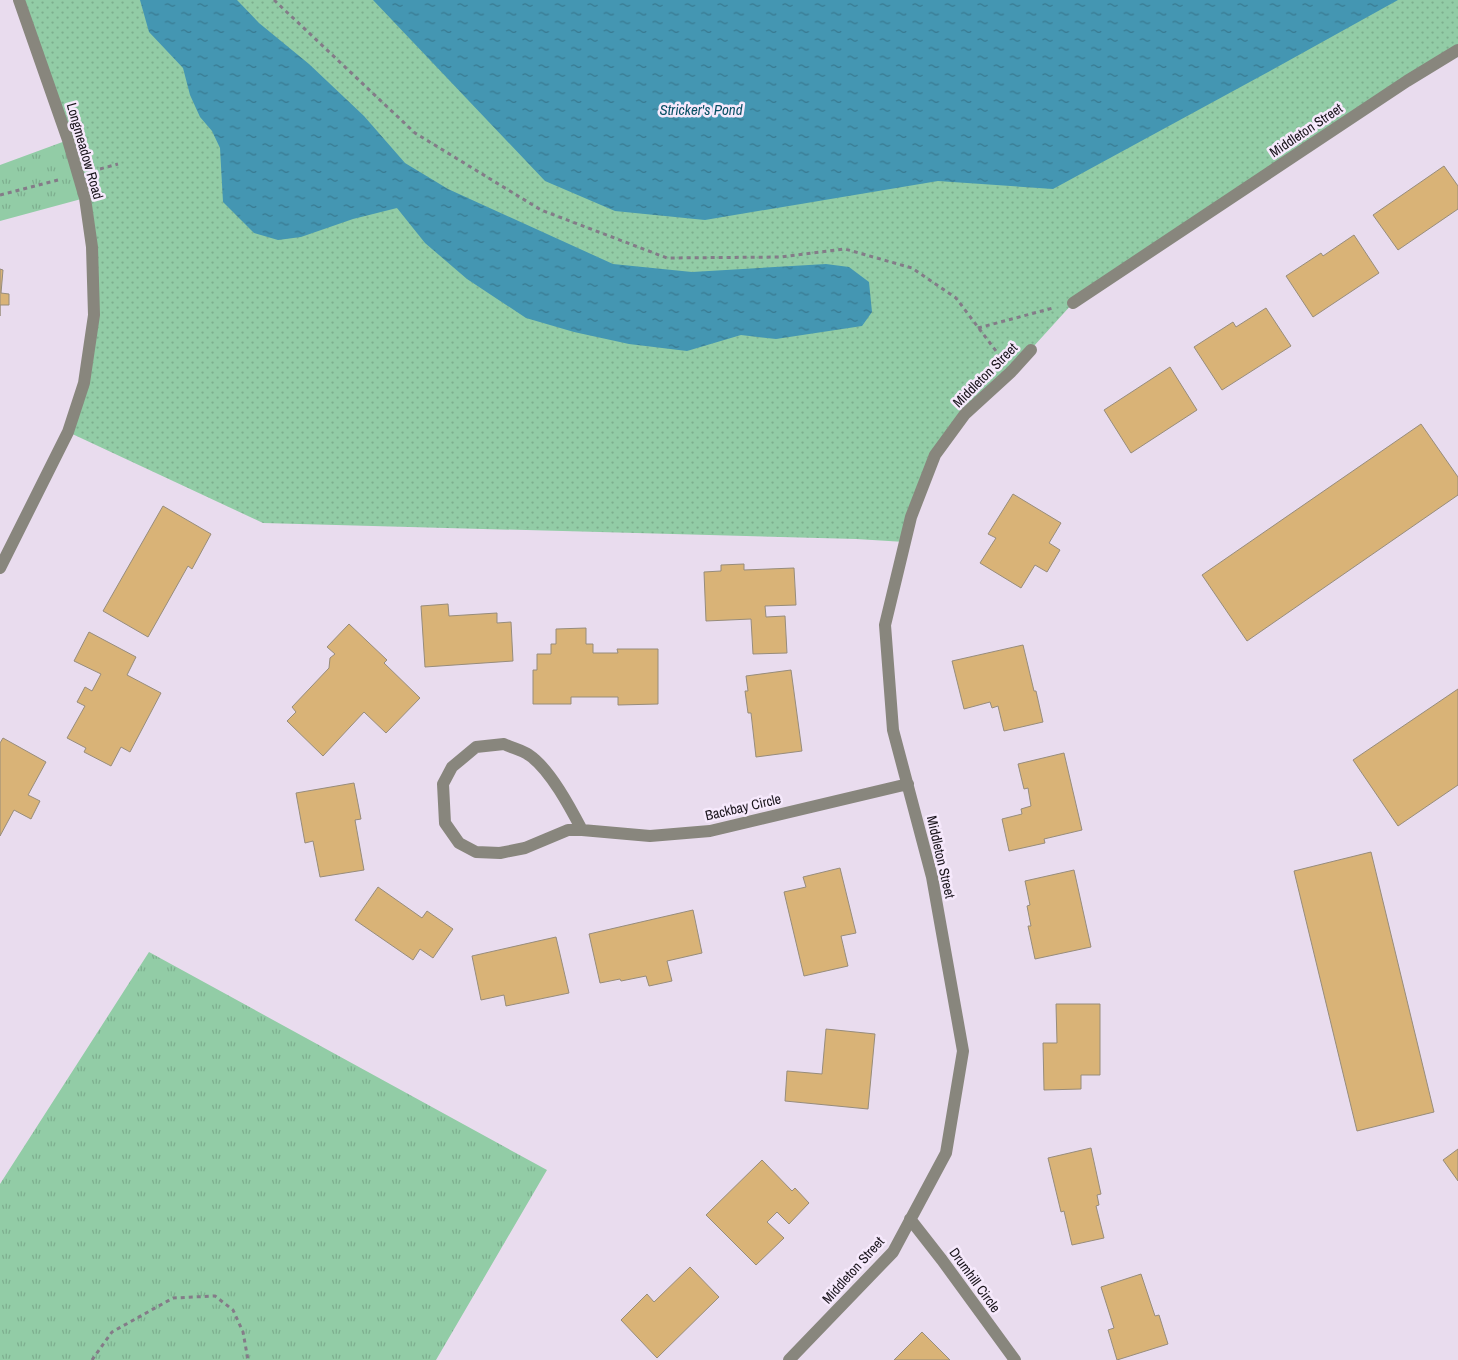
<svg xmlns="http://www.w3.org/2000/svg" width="1458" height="1360" font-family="'Archivo Narrow',sans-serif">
<defs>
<pattern id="grass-tufts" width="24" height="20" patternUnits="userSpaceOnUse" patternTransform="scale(1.25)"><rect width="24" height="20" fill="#92cca6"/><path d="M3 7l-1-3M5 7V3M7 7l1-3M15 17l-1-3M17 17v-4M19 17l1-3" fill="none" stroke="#7dae8e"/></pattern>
<pattern id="park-dots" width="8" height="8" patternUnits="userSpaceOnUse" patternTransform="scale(1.25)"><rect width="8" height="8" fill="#92cca6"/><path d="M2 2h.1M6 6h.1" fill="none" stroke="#7dae8e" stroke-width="1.8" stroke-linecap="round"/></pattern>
<pattern id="water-ripples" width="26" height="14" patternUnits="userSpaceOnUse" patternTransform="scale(1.25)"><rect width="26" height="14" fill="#4496b2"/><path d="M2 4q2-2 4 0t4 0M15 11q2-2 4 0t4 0" fill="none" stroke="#387990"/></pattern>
</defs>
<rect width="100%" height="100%" fill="#e9dcee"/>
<path fill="url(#grass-tufts)" d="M68 140 85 198 0 221V165Z
M149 952 547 1170 436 1360H0V1184Z"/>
<path fill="url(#park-dots)" d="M19 0H1458V50L1073 303 935 455 905 542 856 539 263 523 68 432 94 315 85 198Z"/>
<path fill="url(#water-ripples)" d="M140 0H237L259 23 309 64 364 116 405 163 448 189 613 264 692 272 826 264 849 267 869 282 872 312 862 326 776 339 741 335 687 351 629 344 574 332 526 318 467 279 425 243 397 208 353 219 301 237 278 240 254 233 223 202 220 148 212 131 200 117 190 95 183 68 149 32Z
M373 0H1398L1270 71 1053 189 938 181 705 220 615 211 545 181Z"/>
<path fill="#d9b377" stroke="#978c7b" d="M1444 166 1458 186V209L1398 250 1373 215Z
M1354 235 1379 273 1313 317 1286 276 1321 253 1323 256Z
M0 269 3 270 1 293 9 294V305H0V316Z
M1266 308 1291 346 1222 390 1194 347 1233 322 1236 327Z
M1170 367 1197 410 1131 453 1104 410Z
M1421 424 1458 477V495L1247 641 1202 575Z
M1013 494 1061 523 1049 543 1060 550 1047 572 1035 565 1021 588 980 563 996 538 988 534Z
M163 506 211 534 192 569 188 566 148 637 103 611Z
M744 564V570L794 568 796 605 765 606 766 617 785 616 787 653 753 654 751 619 706 621 704 572 721 571V565Z
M448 604 449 616 497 613V623L511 622 513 661 425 667 421 606Z
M349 624 387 660 384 663 420 698 386 733 364 712 323 756 287 721 296 712 292 707 329 668 330 658 335 654 327 647Z
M586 628V644H593V653H618L617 649H658V704L618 705V697H571V704H533V670H537V654H551V644H556V629Z
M89 632 136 657 127 675 161 693 130 752 121 747 111 766 84 752 86 748 67 738 85 706 77 702 85 687 92 691 101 674 74 661Z
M1023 645 1034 691H1036L1043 722 1004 731 998 706 992 708 990 702 964 709 952 661Z
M791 670 802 751 756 757 751 713H748L745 691H748L746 676Z
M1458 689V785L1398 826 1353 760Z
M3 738 46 762 28 795 40 801 31 819 14 810 0 836V743Z
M1064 753 1082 830 1044 839 1045 843 1009 851 1002 819 1022 814 1021 809 1031 806 1028 788 1024 789 1018 764Z
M354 783 361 819 355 820 364 870 320 877 313 841 305 843 296 793Z
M1371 852 1434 1112 1357 1131 1294 871Z
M840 868 856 933 841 936 848 966 804 976 784 892 806 887 803 877Z
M1074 870 1091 947 1035 959 1028 926H1031L1027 906 1030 905 1025 881Z
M378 887 422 918 427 911 453 929 433 958 420 949 413 960 355 920Z
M693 910 702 953 667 961 672 981 649 986 646 976 621 981 620 979 600 983 589 934Z
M556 937 569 993 506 1006 504 995 481 1000 472 956Z
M1056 1004H1100V1075H1081V1089L1044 1090 1043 1043H1057Z
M826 1029 875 1034 868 1109 785 1101 787 1071 822 1074Z
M1091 1148 1101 1194 1097 1195 1099 1205 1096 1206 1104 1238 1072 1245 1064 1211 1061 1212 1048 1158Z
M1458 1149V1181L1443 1160Z
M762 1160 792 1191 795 1188 809 1203 789 1224 777 1212 767 1222 784 1238 756 1265 706 1215Z
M690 1267 719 1297 657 1358 621 1320 647 1294 654 1302Z
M1141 1274 1155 1316 1159 1315 1168 1344 1117 1360 1108 1330 1114 1328 1101 1287Z
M922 1332 950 1360H894Z"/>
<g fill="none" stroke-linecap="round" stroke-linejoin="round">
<path stroke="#847b88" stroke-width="3" stroke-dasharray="4 4" stroke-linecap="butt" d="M274 0 415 133 541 210 667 258 781 257 845 249 912 268 956 298 999 355
M100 169 118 164
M0 195 58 180
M978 328 1053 308
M92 1360 112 1332 173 1298 215 1296 233 1310 243 1332 248 1360"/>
<path stroke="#88867d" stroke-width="12" d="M1073 303 1407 81 1458 50
M0 568 68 432 84 383 94 315 92 247 85 198 68 140 19 0
M504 744C512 748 522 750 529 755 550 769 571 809 582 830H568L525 848 500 853 476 852 459 843 445 823 443 784 452 767 476 747Z
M582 830 650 836 710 831 908 784
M910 1219 942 1260 1015 1360
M789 1360 893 1252 946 1153 963 1051 932 877 893 730 885 625 911 517 935 455 965 414 1011 372 1031 350"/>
</g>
<g text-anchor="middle" stroke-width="5" stroke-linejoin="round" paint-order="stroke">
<g font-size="14" fill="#19141b" stroke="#f6e9fc">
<text transform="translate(1306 130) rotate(-34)" y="5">Middleton Street</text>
<text transform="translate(85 151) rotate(74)" y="5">Longmeadow Road</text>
<text transform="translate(985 375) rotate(-45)" y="5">Middleton Street</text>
<text transform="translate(743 807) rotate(-13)" y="5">Backbay Circle</text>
<text transform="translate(941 857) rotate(77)" y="5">Middleton Street</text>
<text transform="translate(853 1270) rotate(-48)" y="5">Middleton Street</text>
<text transform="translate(975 1280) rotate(54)" y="5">Drumhill Circle</text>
</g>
<g font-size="15" font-style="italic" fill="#085064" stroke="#f6e9fc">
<text x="701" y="115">Stricker's Pond</text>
</g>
</g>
</svg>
